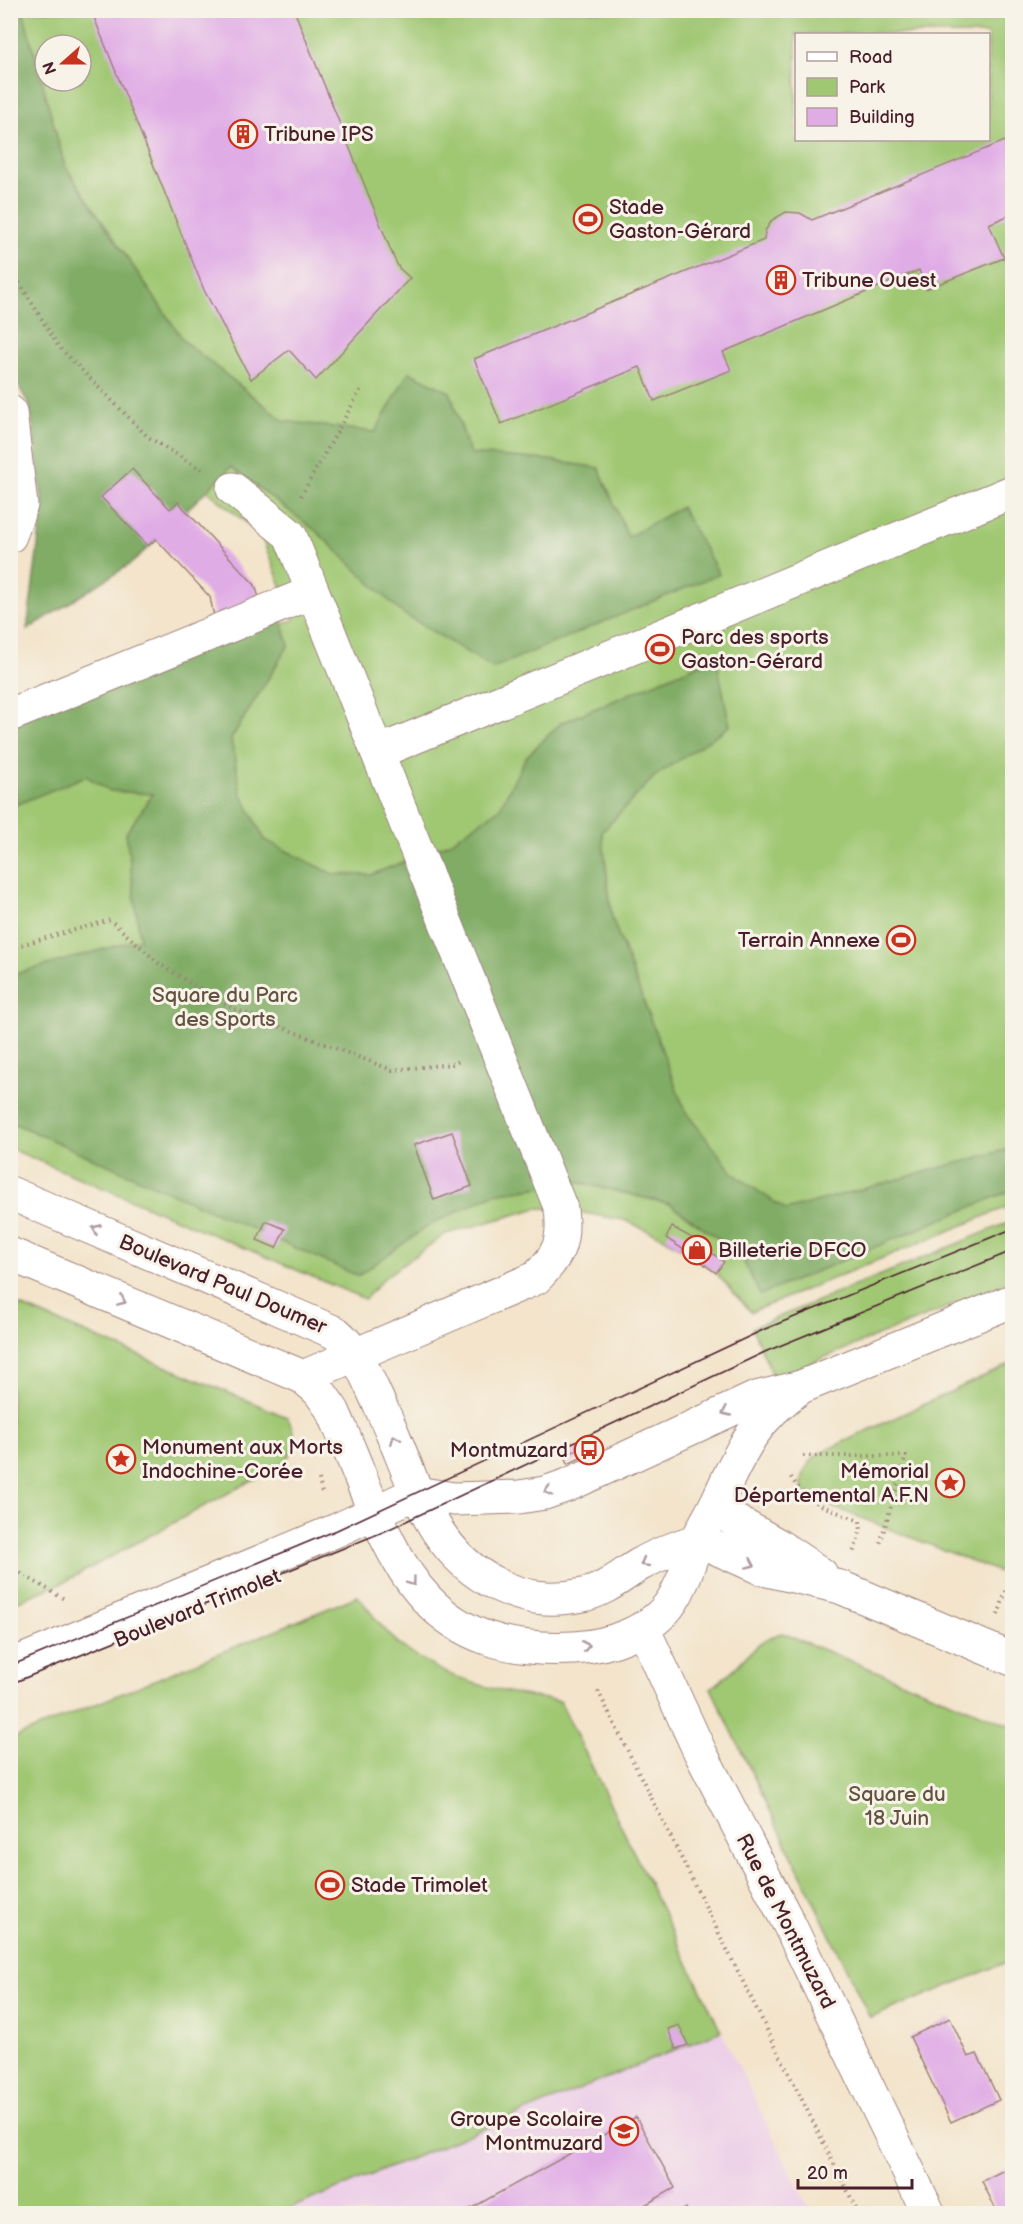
<svg xmlns="http://www.w3.org/2000/svg" width="1023" height="2224" font-family="'Balsamiq Sans',sans-serif">
<rect width="100%" height="100%" fill="#f7f3e8"/>
<filter id="ink" filterUnits="userSpaceOnUse"><feTurbulence type="fractalNoise" baseFrequency=".0167" numOctaves="2"/><feDisplacementMap in="SourceGraphic" scale="12" xChannelSelector="R" yChannelSelector="G"/><feConvolveMatrix kernelMatrix="1 2 1 2 8 2 1 2 1" color-interpolation-filters="sRGB"/></filter>
<filter id="wash" filterUnits="userSpaceOnUse"><feTurbulence type="fractalNoise" baseFrequency=".008" numOctaves="4" result="noise"/><feDisplacementMap in="SourceGraphic" scale="24" xChannelSelector="R" yChannelSelector="G"/><feGaussianBlur stdDeviation="1.35" result="paint"/><feColorMatrix in="noise" values="0 0 0 0 0 0 0 0 0 0 0 0 0 0 0 0 0 1.4 0 .05"/><feComposite in="paint" operator="in"/></filter>
<g filter="url(#wash)">
<rect width="100%" height="100%" fill="#f3e4cb"/>
<path fill="#edd0e8" d="M721 2031 811 2213 279 2214Z"/>
<path fill="#a0c873" stroke="#75744f" stroke-width="1.5" fill-rule="evenodd" d="M11 11H1012V1205L751 1312 716 1273 692 1255 665 1238 624 1220 561 1209 538 1208 446 1234 385 1277 365 1299 11 1149V738L295 619 260 534 205 489 146 450ZM796 34H988V140H796ZM45 45H81V81H45Z
M1012 1221V1281L774 1378 752 1328Z
M11 1302 287 1417C298 1437 297 1445 284 1463L66 1581 11 1604Z
M1012 1363V1577L815 1500 802 1489C801 1474 807 1464 818 1454Z
M358 1596C374 1617 390 1639 411 1653 454 1683 509 1694 560 1701L721 2031 279 2213 11 2214V1739Z
M782 1633 1012 1726V1960L870 2018 711 1688C721 1680 732 1672 740 1663 756 1646 759 1640 782 1633Z"/>
<path fill="#80ac65" stroke="#656648" stroke-width="1.5" d="M10 11H23L65 166 184 341 284 421 375 432 409 372 450 392 470 454 549 460 599 468 628 537 681 507 719 574 493 668 402 613 316 531 231 467 132 563 27 630 43 507 30 406 11 373Z
M280 615 289 645 231 739 241 793 265 840 333 874 371 875 447 844 499 809 526 757 561 723 716 657 730 726 654 777 602 832 612 918 685 1111 734 1174 786 1210 1012 1148V1190L760 1295 740 1254 670 1204 577 1182 494 1194 428 1226 358 1276 11 1122V975L140 939 126 833 153 794 110 791 86 776 11 807 10 702Z"/>
<g id="blocks">
<path fill="#e0ace6" d="M91 10H294L394 258 399 268 410 278 316 380 289 350 251 379 204 290Z
M1012 138V214L989 224 1004 258 926 289 919 270 723 352 731 370 654 401 640 367 501 424 474 359 764 240 765 231 772 220 786 212 800 213 812 220Z
M132 469 170 509 178 502 255 585 262 607 215 621 210 597 156 539 148 546 101 497Z
M452 1132 472 1186 434 1200 414 1145Z
M266 1221 285 1229 276 1248 257 1240Z
M672 1227 692 1238 724 1262 716 1273 692 1255 666 1238Z
M586 1446 589 1454 568 1464 565 1455Z
M950 2018 968 2057 977 2054 999 2100 951 2122 910 2037Z
M679 2025 688 2045 676 2049 668 2029Z
M636 2117 675 2188 629 2214H461Z
M1012 2166V2214H998L982 2181Z
M686 2208 689 2214H676Z"/>
</g>
</g>
<g filter="url(#ink)">
<use href="#blocks" fill-opacity="0" stroke="#9e827b" stroke-width="1.5"/>
<g fill="none" stroke-linecap="round" stroke-linejoin="round">
<g stroke="#9e827b" stroke-width="35">
<path id="minor" d="M10 412 21 505 10 536
M233 489 290 535 561 1209C565 1242 559 1255 536 1278L303 1377
M10 715 313 592
M378 752 1012 492
M714 1509 776 1544 821 1574
M698 1540 763 1569 840 1587 1012 1659
M643 1628 700 1752 789 1924 929 2214
M10 1666 337 1530 416 1493 454 1499 519 1497 545 1493 568 1485 756 1398 801 1387"/>
</g>
<g stroke="#9e827b" stroke-width="35">
<path id="major" d="M10 1193 336 1333C355 1349 363 1369 373 1390 379 1404 386 1418 392 1432 417 1492 435 1555 498 1585 526 1599 552 1601 583 1595 604 1591 621 1576 639 1565 658 1554 677 1547 698 1540
M10 1254 303 1377 319 1391 333 1411C389 1535 404 1657 574 1648 609 1646 653 1631 672 1601 684 1583 689 1562 697 1542 702 1528 711 1515 717 1502 741 1451 753 1420 801 1387L1012 1301"/>
</g>
<path stroke="#9e827b" stroke-width="4" stroke-dasharray="1.5 4.5" stroke-linecap="butt" d="M10 267 58 346 148 437 202 470
M301 496 361 389
M10 948 110 920 161 965 232 1008 392 1070 452 1064 462 1060
M803 1456H906L879 1547
M791 1477C806 1504 833 1510 860 1521L861 1530 853 1553
M319 1479 322 1493
M10 1567 66 1600
M998 1615 1012 1573
M598 1691 859 2214"/>
<use href="#minor" stroke="#fff" stroke-width="33"/>
<use href="#major" stroke="#fff" stroke-width="33"/>
<path stroke="#4a1f2b" stroke-width="1.5" d="M10 1666 337 1530 765 1329 1012 1229
M10 1684 383 1532 767 1351 1012 1251"/>
</g>
<defs><path id="oneway-chevron" d="M-2-3.5L2.5 0L-2 3.5" fill="none" stroke-width="1.6" stroke-linecap="round" stroke-linejoin="round" transform="scale(1.5)"/></defs>
<g stroke="#ae9aa0">
<use href="#oneway-chevron" transform="translate(96 1229) rotate(-157)"/>
<use href="#oneway-chevron" transform="translate(122 1301) rotate(23)"/>
<use href="#oneway-chevron" transform="translate(726 1412) rotate(155)"/>
<use href="#oneway-chevron" transform="translate(395 1439) rotate(-112)"/>
<use href="#oneway-chevron" transform="translate(548 1491) rotate(165)"/>
<use href="#oneway-chevron" transform="translate(644 1563) rotate(150)"/>
<use href="#oneway-chevron" transform="translate(751 1564) rotate(24)"/>
<use href="#oneway-chevron" transform="translate(412 1582) rotate(54)"/>
<use href="#oneway-chevron" transform="translate(586 1646) rotate(-10)"/>
</g>
</g>
<defs>
<g id="building-ring" transform="scale(1.5)"><circle r="9.5" fill="#f7f3e8" stroke="#c8321e" stroke-width="1.5"/><path d="M-4-6H4V6H1V3H-1V6H-4ZM-2.5-4.3h1.7v1.8h-1.7ZM.8-4.3h1.7v1.8H.8ZM-2.5-1h1.7V.8h-1.7ZM.8-1h1.7V.8H.8Z" fill="#c8321e"/></g>
<g id="stadium-ring" transform="scale(1.5)"><circle r="9.5" fill="#f7f3e8" stroke="#c8321e" stroke-width="1.5"/><path d="M0-5a6.5 5 0 1 0 0 10a6.5 5 0 1 0 0-10ZM-3.5-1.8h7v3.6h-7Z" fill="#c8321e"/></g>
<g id="shop-ring" transform="scale(1.5)"><circle r="9.5" fill="#f7f3e8" stroke="#c8321e" stroke-width="1.5"/><path d="M-5-2.5h2.3a2.7 3.5 0 0 1 5.4 0H5L5.5 6h-11ZM-1.5-2.5h3a1.5 2.3 0 0 0-3 0Z" fill="#c8321e"/></g>
<g id="bus-ring" transform="scale(1.5)"><circle r="9.5" fill="#f7f3e8" stroke="#c8321e" stroke-width="1.5"/><path d="M-5-6H5V4H4V6H2V4H-2V6H-4V4H-5ZM-3.5-4V0h7V-4ZM-3.5 1.2v1.5H-2V1.2ZM2 1.2v1.5H3.5V1.2Z" fill="#c8321e"/></g>
<g id="sight-ring" transform="scale(1.5)"><circle r="9.5" fill="#f7f3e8" stroke="#c8321e" stroke-width="1.5"/><path d="M0-6L1.8-2.2L6-1.7L2.9 1.2L3.7 5.4L0 3.3L-3.7 5.4L-2.9 1.2L-6-1.7L-1.8-2.2Z" fill="#c8321e"/></g>
<g id="school-ring" transform="scale(1.5)"><circle r="9.5" fill="#f7f3e8" stroke="#c8321e" stroke-width="1.5"/><path d="M0-5L7-2L0 1L-7-2ZM-4 1L0 2.5L4 1V4Q0 6-4 4Z" fill="#c8321e"/></g>
</defs>
<g fill-rule="evenodd">
<use href="#building-ring" x="243" y="134"/>
<use href="#stadium-ring" x="588" y="219"/>
<use href="#building-ring" x="781" y="280"/>
<use href="#stadium-ring" x="660" y="649"/>
<use href="#stadium-ring" x="901" y="940"/>
<use href="#shop-ring" x="697" y="1250"/>
<use href="#bus-ring" x="589" y="1450"/>
<use href="#sight-ring" x="121" y="1459"/>
<use href="#sight-ring" x="950" y="1483"/>
<use href="#stadium-ring" x="330" y="1885"/>
<use href="#school-ring" x="624" y="2131"/>
</g>
<g text-anchor="middle" stroke-width="6" stroke-linejoin="round" paint-order="stroke">
<g font-size="21" fill="#4a1f2b" stroke="#f7f3e8" text-anchor="start">
<text x="264" y="141">Tribune IPS</text>
<text x="609" y="214">Stade<tspan x="609" dy="24">Gaston-Gérard</tspan></text>
<text x="802" y="287">Tribune Ouest</text>
<text x="681" y="644">Parc des sports<tspan x="681" dy="24">Gaston-Gérard</tspan></text>
<text x="880" y="947" text-anchor="end">Terrain Annexe</text>
<text x="718" y="1257">Billeterie DFCO</text>
<text x="142" y="1454">Monument aux Morts<tspan x="142" dy="24">Indochine-Corée</tspan></text>
<text x="568" y="1457" text-anchor="end">Montmuzard</text>
<text x="929" y="1478" text-anchor="end">Mémorial<tspan x="929" dy="24">Départemental A.F.N</tspan></text>
<text x="351" y="1892">Stade Trimolet</text>
<text x="603" y="2126" text-anchor="end">Groupe Scolaire<tspan x="603" dy="24">Montmuzard</tspan></text>
</g>
<g font-size="21" fill="#645241" stroke="#f7f3e8">
<text x="225" y="1002">Square du Parc<tspan x="225" dy="24">des Sports</tspan></text>
<text x="897" y="1801">Square du<tspan x="897" dy="24">18 Juin</tspan></text>
</g>
<g font-size="21" fill="#4a1f2b" stroke="#f7f3e8">
<text transform="translate(223 1284) rotate(23)" y="7">Boulevard Paul Doumer</text>
<text transform="translate(197 1608) rotate(-22)" y="7">Boulevard Trimolet</text>
<text transform="translate(786 1921) rotate(63)" y="7">Rue de Montmuzard</text>
</g>
</g>
<rect width="1023" height="2224" fill="none" stroke="#f7f3e8" stroke-width="36"/>
<rect x="795" y="33" width="195" height="108" fill="#f7f3e8" stroke="#b29e9c" stroke-width="1.5"/>
<rect x="807" y="52" width="30" height="9" fill="#ffffff" stroke="#b29e9c" stroke-width="1.5"/>
<text x="849" y="63" font-size="18" fill="#4a1f2b">Road</text>
<rect x="807" y="78" width="30" height="18" fill="#a0c873" stroke="#b29e9c" stroke-width="1.5"/>
<text x="849" y="93" font-size="18" fill="#4a1f2b">Park</text>
<rect x="807" y="108" width="30" height="18" fill="#e0ace6" stroke="#b29e9c" stroke-width="1.5"/>
<text x="849" y="123" font-size="18" fill="#4a1f2b">Building</text>
<g transform="translate(63 63) rotate(249)"><circle r="28" fill="#f7f3e8" stroke="#b29e9c" stroke-width="1.5"/>
<path d="M0-4.5L10 22L0 15L-10 22Z" fill="#c8321e"/>
<text y="-9" font-size="16" font-weight="bold" text-anchor="middle" fill="#4a1f2b">N</text>
</g>
<path d="M798 2179v9h114v-9" fill="none" stroke="#4a1f2b" stroke-width="3"/>
<text x="807" y="2179" font-size="18" fill="#4a1f2b" stroke="#f7f3e8" stroke-width="4.5" paint-order="stroke">20 m</text>
</svg>
